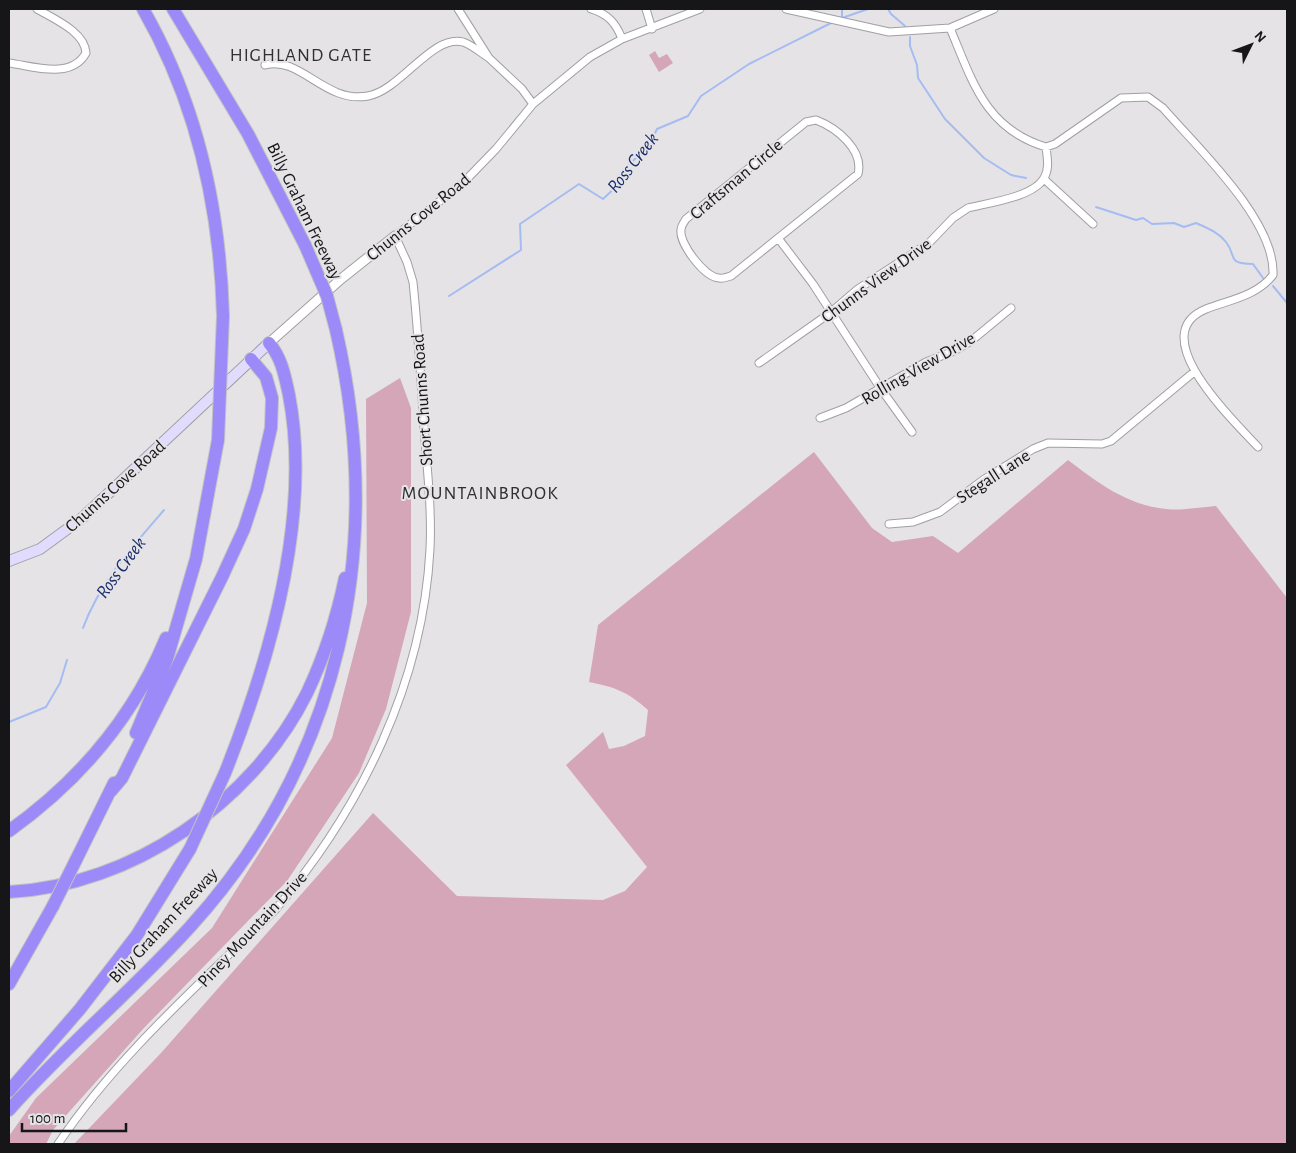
<svg xmlns="http://www.w3.org/2000/svg" width="1296" height="1153" font-family="'Alegreya Sans',sans-serif">
<rect width="100%" height="100%" fill="#e5e3e6"/>
<path fill="#d4a6b8" d="M655 51 659 58 667 54 673 63 659 72 649 55Z
M400 378 411 408V612L386 709 359 773 287 881 143 1029 53 1130 46 1144H9V1136L36 1098 212 928 332 738 367 603 366 399Z
M814 452 872 528 892 542 933 536 958 553 1068 460C1098 483 1127 505 1166 509 1182 511 1200 507 1216 506L1287 598V1144H74L161 1053 373 813 457 896 603 900 625 891 647 867 566 765 603 732 609 749 624 746 645 736 648 710C628 692 615 687 589 682L598 625Z"/>
<g fill="none" stroke-linecap="round" stroke-linejoin="round">
<path stroke="#a5bcf2" stroke-width="2" d="M842 9V18
M888 9 891 14 905 26
M842 18 868 9
M910 37V46L917 65 918 78 945 119 984 158 1011 175 1026 178
M1096 207 1136 220 1143 218 1152 224 1174 223 1184 227 1196 223C1207 228 1218 232 1226 242 1238 257 1225 263 1253 264L1263 278
M1273 286 1287 303
M449 296 521 250 520 224 579 184 603 199 619 184 621 172 649 146 657 129 688 116 701 96 749 64 833 22
M83 628C100 582 132 547 164 510
M9 722 46 707 60 683 67 660"/>
<g stroke="#a09fa2" stroke-width="9">
<path id="minor" d="M458 9 489 58 522 89 533 104
M591 9C608 14 616 23 622 39
M646 9 652 29
M786 9 889 32 950 28 994 9
M950 28C972 80 985 129 1046 147L1055 144 1121 98 1148 97 1163 108C1197 147 1276 221 1273 275 1257 296 1229 300 1206 309 1142 335 1236 423 1258 447
M9 63C33 66 71 80 86 53 85 32 54 19 37 9
M265 65C300 55 325 104 368 96 401 90 432 34 463 42 472 45 481 53 489 58
M816 120C837 128 864 150 858 174L731 276C727 277 722 279 719 278 704 277 679 243 681 230 681 226 684 222 686 219L806 122Z
M1044 179 1093 224
M778 238 813 284 881 389 912 432
M759 363 830 313 858 289 929 243 953 218 968 208C988 203 1034 197 1044 178 1050 168 1047 157 1046 147
M820 418 846 408 926 362 954 351 971 341 1011 308
M889 524 913 522 940 512 983 480 1033 449 1048 443 1102 444 1111 441 1194 372
M58 1144C117 1056 200 984 275 910 361 809 423 683 430 549 432 509 427 468 424 428 421 379 418 330 413 282L407 262 395 236 462 184 496 149 533 104 590 57 622 39 700 9"/>
</g>
<g stroke="#a09fa2" stroke-width="11">
<path id="tertiary" d="M269 343 341 279 395 236"/>
</g>
<g stroke="#a09fa2" stroke-width="12">
<path id="secondary" d="M9 561 40 549 81 519 269 343"/>
</g>
<g stroke="#c2c2c3" stroke-width="14">
<path id="motorway" d="M143 9C197 103 220 207 223 316
M173 9 248 134 305 245
M136 733 167 659 196 559 218 440
M225 773C269 662 312 515 289 395 285 377 282 358 269 343
M111 791 122 778 222 577 244 529 257 489 271 428 272 398 266 377 251 359
M9 831C79 781 133 718 166 638
M76 860 114 783
M9 892C132 886 253 802 307 693 324 657 337 617 345 578
M9 984 53 906
M9 1091 80 1009 137 935 190 849
M9 1110C66 1046 132 991 190 927 341 761 386 547 336 330"/>
</g>
<use href="#minor" stroke="#fff" stroke-width="7"/>
<use href="#tertiary" stroke="#fff" stroke-width="9"/>
<use href="#secondary" stroke="#e1dcfd" stroke-width="10"/>
<use href="#motorway" stroke="#9b8af8" stroke-width="12"/>
<g stroke="#c2c2c3" stroke-width="14" stroke-linecap="butt">
<path id="motorway-bridge" d="M305 245 327 296 336 330
M218 440 223 316
M190 849 225 773
M53 906 76 860"/>
</g>
<use href="#motorway-bridge" stroke="#9b8af8" stroke-width="12"/>
</g>
<g text-anchor="middle" stroke-width="4" stroke-linejoin="round" paint-order="stroke">
<g font-size="18" fill="#161517" stroke="#e5e3e6">
<text transform="translate(736 179) rotate(-40)" y="6">Craftsman Circle</text>
<text transform="translate(305 211) rotate(64)" y="6">Billy Graham Freeway</text>
<text transform="translate(418 217) rotate(-39)" y="6">Chunns Cove Road</text>
<text transform="translate(876 280) rotate(-36)" y="6">Chunns View Drive</text>
<text transform="translate(918 368) rotate(-30)" y="6">Rolling View Drive</text>
<text transform="translate(422 400) rotate(-94)" y="6">Short Chunns Road</text>
<text transform="translate(993 476) rotate(-33)" y="6">Stegall Lane</text>
<text transform="translate(115 486) rotate(-42)" y="6">Chunns Cove Road</text>
<text transform="translate(163 925) rotate(-47)" y="6">Billy Graham Freeway</text>
<text transform="translate(252 929) rotate(-47)" y="6">Piney Mountain Drive</text>
</g>
<g font-size="19" letter-spacing="1" fill="#302f31" stroke="#e5e3e6">
<text x="301" y="61">HIGHLAND GATE</text>
<text x="480" y="499">MOUNTAINBROOK</text>
</g>
<g font-size="19" font-style="italic" fill="#1a2d6b" stroke="#e5e3e6">
<text transform="translate(632 162) rotate(-52)" y="7">Ross Creek</text>
<text transform="translate(120 567) rotate(-54)" y="7">Ross Creek</text>
</g>
</g>
<rect width="1296" height="1153" fill="none" stroke="#161517" stroke-width="20"/>
<g transform="translate(1251 45) rotate(48)" stroke="#e5e3e6" stroke-width="4" paint-order="stroke">
<path d="M0-4L9 19L0 12L-9 19Z" fill="#161517"/>
<text y="-8" font-size="14" font-weight="bold" text-anchor="middle" fill="#161517">N</text>
</g>
<path d="M22 1123v8h104v-8" fill="none" stroke="#161517" stroke-width="2.5"/>
<text x="30" y="1123" font-size="15" fill="#161517" stroke="#e5e3e6" stroke-width="4" paint-order="stroke">100 m</text>
</svg>
